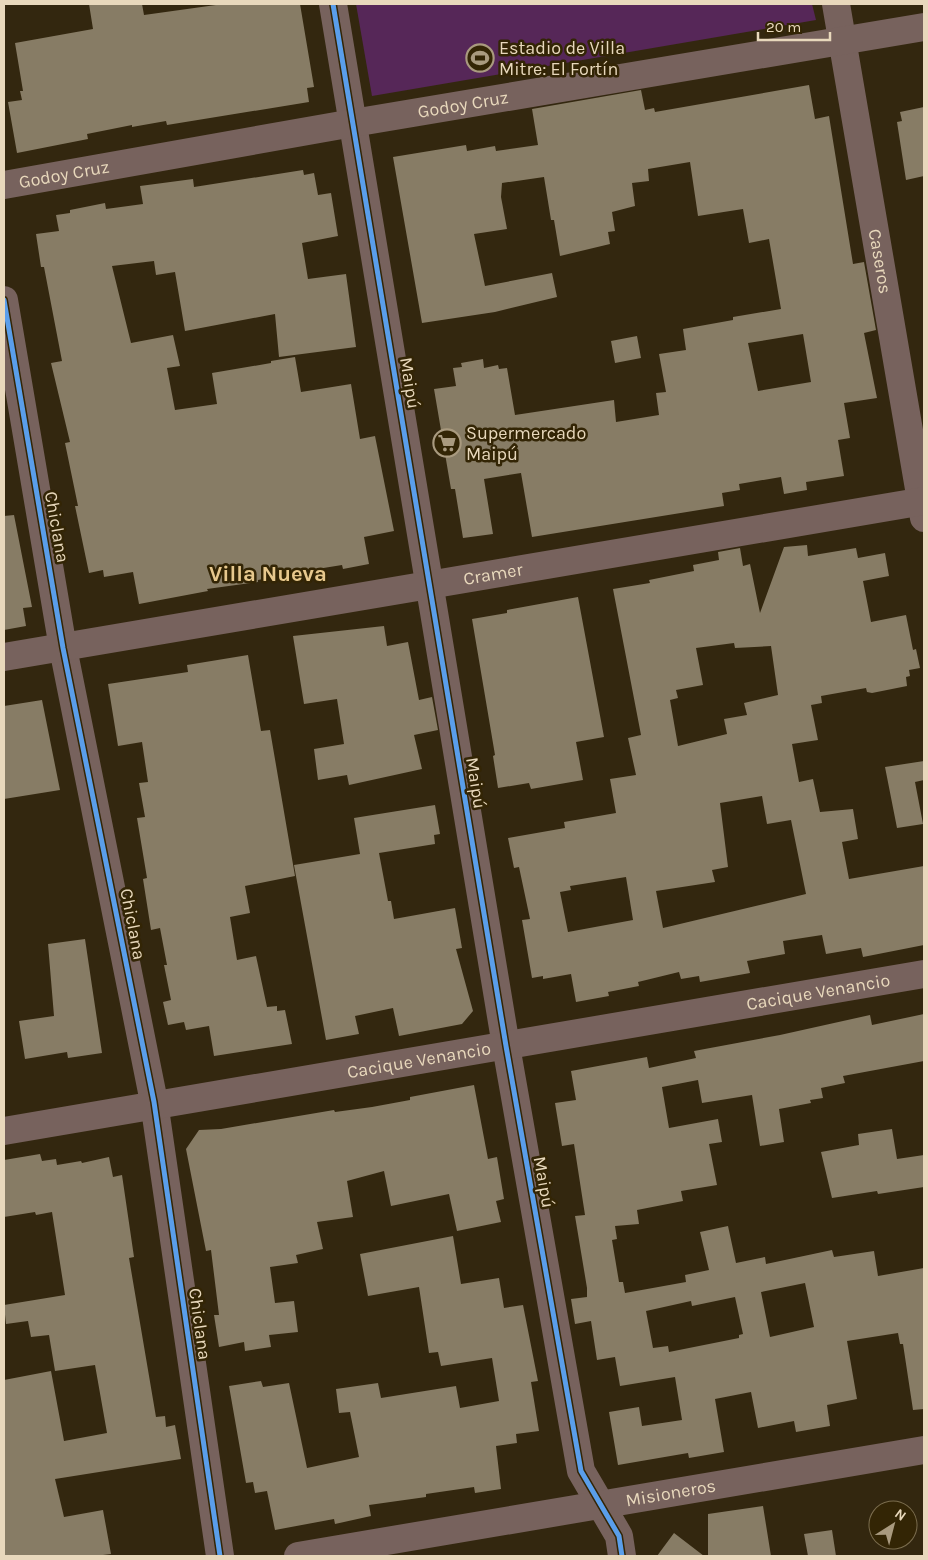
<svg xmlns="http://www.w3.org/2000/svg" width="928" height="1560" font-family="Karla,sans-serif">
<rect width="100%" height="100%" fill="#33270f"/>
<path fill="#562758" d="M356 4H812L816 20 372 96Z"/>
<path fill="#877c65" fill-rule="evenodd" d="M89 4H142L144 15 223 4H300L314 87 307 88 309 102 167 125 166 121 132 127V125L87 134 88 139 17 153 8 102 22 100 20 91H23L15 43 93 29Z
M809 85 815 119 829 116 853 264 864 262 876 330 864 333 877 398 844 403 850 438 838 440 844 476 806 482 807 490 784 494 781 477 739 484 740 490 722 493 724 506 532 537 521 473 484 479 493 534 463 538 455 489H451L434 389 456 386 453 368 462 367 461 363 483 359 484 368 498 365 499 369 507 368 515 415 614 400 616 422 659 415 656 393 666 392 659 354 686 350 683 329 733 320V317L781 309 769 239 749 243 743 209 698 216 690 162 648 169 649 181 632 183 635 206 612 212 615 231 608 232 610 244 560 256 554 220H551L544 177 502 183 501 197 507 229 474 234 485 286 552 273 557 297 495 312 422 323 393 157 466 145 467 151 495 146 496 151 538 145 532 109 641 90 645 110 654 108 655 112ZM803 334 811 382 758 391 748 343Z
M924 107V176L906 180 897 122 902 121 900 112Z
M303 170 304 175 314 173 318 195 331 193 338 236 302 243 308 279 346 274 356 347 279 357 275 314 185 331 175 272 156 275 154 261 112 266 131 343 173 335 180 366 167 368 175 410 217 404 212 373 271 363V361L295 357 301 392 351 384 360 439 375 436 394 531 364 537 369 564 343 569 342 565 311 570V569L258 580V582L207 589 208 591 139 604 133 572 104 577 103 570 89 573 75 506H78L65 443 70 442 51 363 62 361 44 267H41L36 234 59 231 56 215 70 213V210L105 203 106 209 143 204 140 186 193 179 194 187Z
M637 336 641 358 615 363 611 341Z
M14 515 32 607 23 608 26 626 4 630V516Z
M807 545 808 556 856 548 858 558 885 553 889 576 863 581 871 622 906 615 913 650 916 649 920 668 909 670 910 676 906 677 907 686 872 693 867 692 866 688 821 696 822 703 811 705 818 740 792 744 799 782 813 779 820 812 853 809 858 839 842 842 849 879 924 866V945L863 957 861 948 826 954 822 935 783 941 785 954 747 961 750 973 700 982 699 976 681 979 679 972 638 982 639 986 608 992 609 996 576 1002 571 974 543 979V976L532 978 522 920 530 919 519 867 514 868 508 838 565 828 564 822 616 813 610 779 636 775 628 738 641 735 613 589 650 583 649 580 694 571 693 565 719 560 718 552 740 548 743 566 750 564 760 613 784 547ZM734 643 735 648 771 646 778 695 744 703 747 715 724 719 727 734 678 746 670 700 678 698 676 690 703 685 696 648ZM762 796 767 824 791 820 806 894 663 928 656 891 715 882 712 870 728 867 720 803ZM626 877 633 920 568 932 560 892 571 890 570 886Z
M578 597 604 737 576 742 583 780 531 789 529 783 498 788 493 756 495 755 472 619 507 613V610Z
M384 626 387 646 408 642 419 700 432 697 438 730 414 735 422 769 349 785 347 775 318 780 314 749 344 744 337 699 304 704 293 636Z
M248 655 261 731 270 730 295 876 245 886 250 913 230 917 237 960 256 956 267 1007 277 1006V1011L285 1010 292 1044 214 1056 209 1026 186 1030 184 1022 168 1025 163 1002 171 1000 164 965H167L160 928 151 930 143 879 147 878 137 818 145 817 139 783 148 782 142 742 118 746 108 684 188 672 187 665Z
M42 700 60 790 4 799V706Z
M924 761V780L915 782 923 824 897 828 885 767Z
M435 805 440 834 434 835 435 844 379 853 388 901H391L394 919 455 908 462 948 456 949 473 1011 462 1024 399 1036 393 1008 355 1016 359 1034 326 1040 294 865 360 854 354 818Z
M85 939 102 1053 68 1058 67 1052 25 1059 19 1021 54 1016 48 944Z
M924 1014V1061L843 1076 845 1083 821 1088 823 1098 810 1100 811 1103 779 1109 784 1142 760 1146 752 1095 702 1103 698 1080 662 1087 669 1128 718 1119 722 1142 709 1144 717 1185 681 1191 683 1201 637 1210 639 1224 615 1226 617 1239 612 1240 619 1282H623L625 1293 686 1282 685 1275 709 1270 700 1232 728 1226 736 1263 765 1257 766 1264 832 1250 834 1257 874 1251 878 1276 924 1268V1409L913 1410 903 1344H900L898 1333 847 1341 857 1399 827 1405 830 1426 796 1432 794 1421 758 1428 751 1392 715 1399 724 1452 689 1458 688 1453 618 1465 609 1412 639 1407 642 1426 682 1420 675 1377 620 1386 615 1357 597 1360 591 1321 575 1324 571 1299 587 1297V1288L575 1216 585 1215 574 1144 562 1146 555 1103 576 1100 571 1071 647 1057 649 1068 696 1058 694 1051 780 1035 870 1015 872 1025ZM805 1283 814 1327 770 1337 761 1292ZM735 1297 743 1334 739 1335V1338L669 1352 668 1346 653 1348 646 1311 691 1301 692 1306Z
M474 1085 488 1159 497 1157 504 1199 496 1201 501 1222 457 1231 449 1194 391 1206 384 1171 347 1181 353 1217 317 1222 323 1249 296 1255 298 1263 270 1267 275 1303 294 1301 298 1332 269 1335 271 1347 245 1351 244 1342 219 1347 214 1315H219L211 1250 206 1251 186 1149 199 1130 221 1129 334 1110 335 1112 372 1107 410 1100V1097Z
M892 1129 897 1159 924 1155V1187L878 1194 877 1191 832 1198 821 1152 859 1145 858 1134Z
M40 1154 42 1161 56 1159 57 1165 81 1161 82 1163 109 1157 113 1177 122 1175 134 1257 129 1258 156 1417 165 1416 166 1427 175 1425 181 1459 55 1479 64 1517 103 1510 111 1554 95 1556H4V1380L51 1371 64 1441 107 1433 95 1365 55 1371 49 1335 31 1337 28 1321 6 1324 4 1305 65 1295 52 1212 36 1215 35 1212 4 1217V1160Z
M453 1236 461 1284 499 1278 504 1308 523 1305 538 1381 531 1382 539 1431 516 1434 517 1443 496 1446 501 1489 475 1493 474 1487 426 1494V1497L369 1505 371 1516 335 1524 334 1519 275 1530 267 1491 255 1493 253 1482 246 1483 229 1386 261 1381 263 1387 289 1383 307 1468 359 1457 350 1412 339 1413 336 1389 378 1383 381 1398 456 1386 460 1408 499 1401 492 1358 441 1366 438 1352 429 1353 419 1287 368 1296 360 1254Z
M763 1506 771 1556H708V1514Z
M832 1530 836 1556H808L804 1534Z
M674 1533 704 1556H657Z"/>
<g fill="none" stroke-linecap="round" stroke-linejoin="round">
<g stroke="#77625d" stroke-width="28">
<path d="M333 4 506 1046 581 1471 619 1536 622 1556"/>
<path id="s1" d="M836 4 924 518"/>
<path id="s2" d="M4 185 353 123 924 27"/>
<path d="M4 300 63 648 154 1102 220 1556"/>
<path id="s3" d="M4 657 924 501"/>
<path id="s4" d="M4 1131 924 974"/>
<path id="s5" d="M298 1556 924 1450"/>
</g>
<g stroke="#332505" stroke-width="8">
<path id="cycleway" d="M333 4 506 1046 581 1471 619 1536 622 1556
M4 300 63 648 154 1102 220 1556"/>
</g>
<use href="#cycleway" stroke="#5a9eea" stroke-width="5"/>
</g>
<defs>
<g id="stadium-ring" transform="scale(1.4375)"><circle r="9.5" fill="#332505" stroke="#a99a7f" stroke-width="1.5"/><path d="M0-5a6.5 5 0 1 0 0 10a6.5 5 0 1 0 0-10ZM-3.5-1.8h7v3.6h-7Z" fill="#a99a7f"/></g>
<g id="supermarket-ring" transform="scale(1.4375)"><circle r="9.5" fill="#332505" stroke="#a99a7f" stroke-width="1.5"/><path d="M-6-5.5h2.5l.6 2H6L4.5 2H-2.5L-4.4-4H-6ZM-1.5 3.2a1.3 1.3 0 1 0 .1 0ZM3 3.2a1.3 1.3 0 1 0 .1 0Z" fill="#a99a7f"/></g>
</defs>
<g fill-rule="evenodd">
<use href="#stadium-ring" x="480" y="58"/>
<use href="#supermarket-ring" x="447" y="443"/>
</g>
<g text-anchor="middle" stroke-width="5" stroke-linejoin="round" paint-order="stroke">
<g font-size="18" fill="#e8d8bc" stroke="#332505" text-anchor="start">
<text x="499" y="54">Estadio de Villa<tspan x="499" dy="21">Mitre: El Fortín</tspan></text>
<text x="466" y="439">Supermercado<tspan x="466" dy="21">Maipú</tspan></text>
</g>
<g font-size="18" fill="#e8d8bc" stroke="#332505">
<text dy="6" stroke="none"><textPath href="#s2" startOffset="466">Godoy Cruz</textPath></text>
<text dy="6" stroke="none"><textPath href="#s2" startOffset="61">Godoy Cruz</textPath></text>
<text dy="6" stroke="none"><textPath href="#s1" startOffset="261">Caseros</textPath></text>
<text transform="translate(410 383) rotate(81)" y="6">Maipú</text>
<text transform="translate(57 527) rotate(80)" y="6">Chiclana</text>
<text dy="6" stroke="none"><textPath href="#s3" startOffset="496">Cramer</textPath></text>
<text transform="translate(476 783) rotate(81)" y="6">Maipú</text>
<text transform="translate(133 924) rotate(79)" y="6">Chiclana</text>
<text dy="6" stroke="none"><textPath href="#s4" startOffset="826">Cacique Venancio</textPath></text>
<text dy="6" stroke="none"><textPath href="#s4" startOffset="421">Cacique Venancio</textPath></text>
<text transform="translate(544 1182) rotate(80)" y="6">Maipú</text>
<text transform="translate(200 1324) rotate(82)" y="6">Chiclana</text>
<text dy="6" stroke="none"><textPath href="#s5" startOffset="378">Misioneros</textPath></text>
</g>
<g font-size="22" font-weight="bold" fill="#e7c88d" stroke="#332505">
<text x="268" y="581">Villa Nueva</text>
</g>
</g>
<rect width="928" height="1560" fill="none" stroke="#e8d8bc" stroke-width="10"/>
<g transform="translate(893 1525) rotate(36)"><circle r="24" fill="#332505" stroke="#7b6d4e"/>
<path d="M0-4L9 19L0 12L-9 19Z" fill="#a99a7f"/>
<text y="-8" font-size="14" font-weight="bold" text-anchor="middle" fill="#e8d8bc">N</text>
</g>
<path d="M758 32v8h72v-8" fill="none" stroke="#e8d8bc" stroke-width="2.5"/>
<text x="766" y="32" font-size="15" fill="#e8d8bc" stroke="#332505" stroke-width="4" paint-order="stroke">20 m</text>
</svg>
